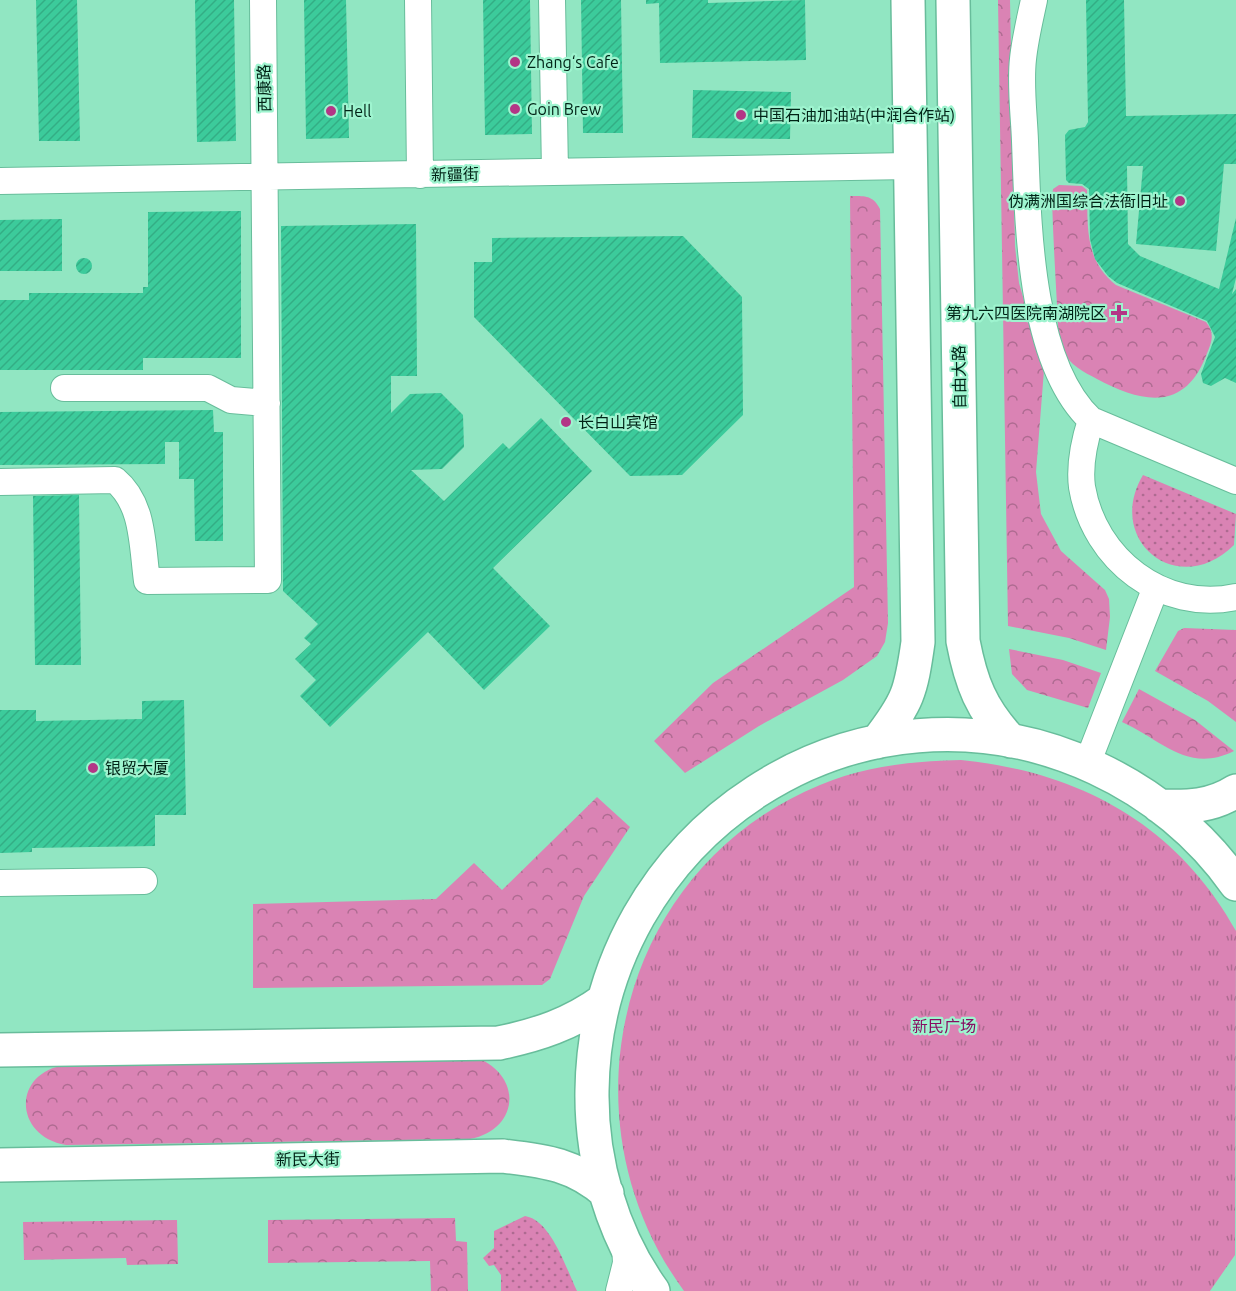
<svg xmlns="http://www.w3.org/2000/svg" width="1236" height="1291" font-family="Ubuntu,'Noto Sans SC',sans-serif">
<defs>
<pattern id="grass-dots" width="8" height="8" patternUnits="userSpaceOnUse" patternTransform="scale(1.5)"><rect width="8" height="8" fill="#da83b4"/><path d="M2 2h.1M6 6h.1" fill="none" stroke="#ae6b91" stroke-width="1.8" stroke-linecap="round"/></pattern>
<pattern id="forest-crowns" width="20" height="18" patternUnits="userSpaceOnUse" patternTransform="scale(1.5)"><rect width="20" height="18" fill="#da83b4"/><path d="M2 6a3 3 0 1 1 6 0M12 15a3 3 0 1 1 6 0" fill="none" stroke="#ae6b91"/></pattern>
<pattern id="park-tufts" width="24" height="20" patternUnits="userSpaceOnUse" patternTransform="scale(1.5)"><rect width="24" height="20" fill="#da83b4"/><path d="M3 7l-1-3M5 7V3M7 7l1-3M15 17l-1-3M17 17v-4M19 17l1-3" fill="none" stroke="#ae6b91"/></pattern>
<pattern id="building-hatch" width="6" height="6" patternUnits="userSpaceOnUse" patternTransform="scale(1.5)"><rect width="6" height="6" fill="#3ccb9b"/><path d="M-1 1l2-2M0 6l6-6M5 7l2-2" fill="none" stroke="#33ae85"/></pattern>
</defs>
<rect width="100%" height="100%" fill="#91e6c2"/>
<path fill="url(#grass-dots)" d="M1143 475 1236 514 1234 545C1179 600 1104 541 1143 475Z
M525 1216C551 1220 566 1268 577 1291H501V1275L494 1265 489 1266 483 1258 494 1248V1231Z"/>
<path fill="url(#forest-crowns)" d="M998 0H1010L1015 246 1019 283 1044 370 1036 472 1041 514 1061 551 1105 590 1109 599 1110 617 1106 650 1069 638 1008 626Z
M1059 185 1082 186 1087 190C1088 226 1084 260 1116 285L1206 322C1216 334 1211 343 1206 356 1184 412 1142 403 1097 379 1084 372 1069 365 1063 350 1057 337 1058 319 1057 305 1055 269 1053 234 1052 199L1053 189Z
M850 196C865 196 873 195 880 209L888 623 885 642 877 656 843 680 759 726 685 773 654 741 713 683 854 587Z
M1184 628 1236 630V722L1208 701 1155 671 1178 631Z
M1009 649 1063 660 1101 673 1088 708 1027 690 1012 674Z
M1139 689 1195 720 1234 751C1188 774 1162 740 1122 722Z
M597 797 630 827 584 896 550 979 542 985 253 988V904L436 899 474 863 502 890Z
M482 1060C524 1081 516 1131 470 1139L66 1145C13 1136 12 1072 66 1065Z
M455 1218 456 1241 467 1242 468 1291H431L430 1261 268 1263V1220Z
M177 1220 178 1264 127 1265 126 1258 24 1260 23 1222Z"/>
<path fill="url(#park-tufts)" d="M961 760C1080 772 1177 825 1236 931L1235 1255 1210 1291H684C558 1119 618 868 820 785 865 766 912 761 961 760Z"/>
<path fill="url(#building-hatch)" d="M36 0H77L80 141H39Z
M195 0H234L236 141 197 142Z
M304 0H346L349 138 306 139Z
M483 0H530L532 134 485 135Z
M581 0H621L623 133H583Z
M646 0H708V3L805 0 806 60 660 63 659 3 646 4Z
M1086 0H1124L1126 116 1236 114V164H1224L1216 251 1136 244 1143 166H1127L1128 244 1140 256 1219 289 1236 218V278L1232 294 1236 289V383L1225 378 1211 386 1203 383 1201 374 1215 337 1207 321 1117 283 1108 276 1095 259 1090 239 1089 189 1082 184 1069 183 1066 180 1065 135 1069 130 1085 127 1088 122Z
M693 90 791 92 790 139 692 138Z
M241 211V358H143V370H0V300H29V293H143V287H148V212Z
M62 219V271H0V220Z
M416 224 417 376H391V413L410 394 441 393 463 415 464 447 442 469 411 470 444 501 503 443 509 449 541 418 592 471 493 568 550 626 484 690 428 632 330 727 300 696 316 680 295 659 311 644 304 638 318 624 283 591 281 226Z
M683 236 742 297 743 415 682 475 630 476 474 317V262H492V238Z
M76 266a8 8 0 1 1 16 0a8 8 0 1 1-16 0Z
M213 410 214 432H223V541H195L194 479H179V442H165V464L0 465V412Z
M79 495 81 665H35L33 496Z
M184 700 186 815H155V846L32 848V852L0 853V710H36V721L142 719V701Z"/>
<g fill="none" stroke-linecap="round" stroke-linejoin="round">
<g stroke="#68bd9b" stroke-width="28">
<path id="minor" d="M418 0 420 175
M552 0 555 172
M1034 0C1030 19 1025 39 1023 59 1020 85 1024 114 1025 141 1028 221 1029 362 1091 420L1236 481
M0 181 910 166
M64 388H208L231 400 267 403
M1091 420C1084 442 1079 464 1082 487 1094 559 1163 613 1236 597
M0 482 115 480C144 504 142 545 147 581L268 580 263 0
M1087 764 1156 587
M0 883 144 881
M619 1291 626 1263 625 1243"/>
</g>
<g stroke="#68bd9b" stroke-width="36">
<path id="major" d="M953 0 963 641C971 683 981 709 1011 741
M877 742C908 702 911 692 918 642L908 0
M1159 806C1188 807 1211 807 1236 791
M0 1050 499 1043C538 1035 571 1024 604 1000
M0 1165 503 1156C545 1161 574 1164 607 1193
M653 1291C612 1234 591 1161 592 1091 595 833 859 658 1096 768 1152 794 1201 834 1236 884"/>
</g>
<use href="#minor" stroke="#fff" stroke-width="26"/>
<use href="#major" stroke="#fff" stroke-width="33"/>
</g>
<g fill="#b33686" stroke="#9ef4cf" stroke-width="2">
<circle cx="515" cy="62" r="6"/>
<circle cx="515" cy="109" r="6"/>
<circle cx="331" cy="111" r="6"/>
<circle cx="741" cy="115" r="6"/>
<circle cx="1180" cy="201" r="6"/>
<path d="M1116 304h6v6h6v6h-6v6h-6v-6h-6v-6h6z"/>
<circle cx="566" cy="422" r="6"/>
<circle cx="93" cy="768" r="6"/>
</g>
<g text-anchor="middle" stroke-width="4.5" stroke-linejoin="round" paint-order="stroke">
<g font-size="16" fill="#002316" stroke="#9ef4cf" text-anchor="start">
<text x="527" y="68">Zhang‘s Cafe</text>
<text x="527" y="115">Goin Brew</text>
<text x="343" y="117">Hell</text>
<text x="753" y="121">中国石油加油站(中润合作站)</text>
<text x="1168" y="207" text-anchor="end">伪满洲国综合法衙旧址</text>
<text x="1106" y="319" text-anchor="end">第九六四医院南湖院区</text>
<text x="578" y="428">长白山宾馆</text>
<text x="105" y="774">银贸大厦</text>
</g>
<g font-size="16" fill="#002316" stroke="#9ef4cf">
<text transform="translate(264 88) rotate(-91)" y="6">西康路</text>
<text transform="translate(455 174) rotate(-1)" y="6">新疆街</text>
<text transform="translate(959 377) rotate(-91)" y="6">自由大路</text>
<text transform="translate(308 1159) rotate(-1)" y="6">新民大街</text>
</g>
<g font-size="16" fill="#880e62" stroke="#9ef4cf">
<text x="944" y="1032">新民广场</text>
</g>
</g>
</svg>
